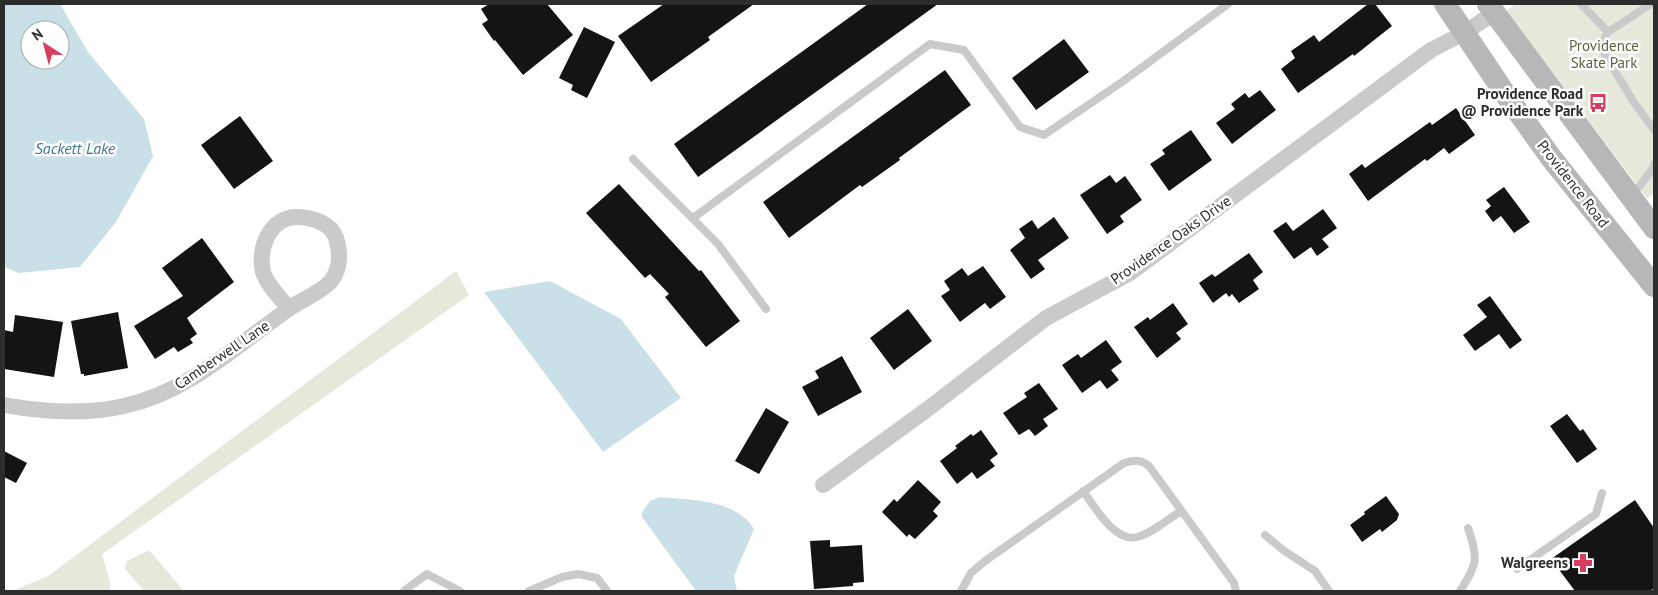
<svg xmlns="http://www.w3.org/2000/svg" width="1658" height="595" font-family="'PT Sans',sans-serif">
<rect width="100%" height="100%" fill="#fff"/>
<path fill="#e5e9dc" d="M1515 4H1654V193L1647 198 1506 11Z
M456 271 469 295 102 554 110 582V591H12L48 576Z
M149 550 184 591H144L125 569 127 561Z"/>
<path fill="#c9e0e8" fill-rule="evenodd" d="M4 4H60L88 52 144 119 153 156 116 222 80 267 19 273 4 267ZM30 30H60V60H30Z
M550 281 621 319 681 398 603 452 484 292Z
M660 497C690 500 736 499 754 529L734 576 737 591H696L642 517V512L650 501Z"/>
<path fill="#141414" d="M489 4H547L573 35 523 75 495 40 494 41 482 24 488 20 481 9Z
M664 4H754L708 37 710 40 651 82 618 36Z
M868 4H938L698 177 674 144Z
M1368 4H1375L1392 26 1354 56 1353 54 1298 93 1281 69 1295 58 1291 51 1314 35 1319 42Z
M584 27 615 42 587 98 571 90 573 85 559 78Z
M1064 39 1089 72 1036 110 1012 78Z
M945 70 971 105 899 158 900 160 862 187 860 185 789 238 763 202Z
M1260 90 1276 110 1232 144 1216 123 1235 109 1231 104 1245 93 1249 98Z
M1456 108 1475 135 1449 154 1444 148 1427 161 1425 159 1368 201 1349 174 1362 164 1365 168 1430 122 1432 125Z
M240 116 273 161 234 189 201 145Z
M1191 130 1212 160 1169 191 1150 164 1165 154 1162 150Z
M1110 175 1116 183 1125 176 1142 200 1120 216 1124 222 1107 234 1080 195Z
M619 184 699 271 701 270 740 321 706 347 665 297 669 294 650 274 645 278 586 213Z
M1504 187 1530 222 1514 233 1501 216 1493 222 1485 211 1491 206 1486 200Z
M1323 209 1337 228 1322 239 1329 247 1317 256 1311 247 1294 259 1273 231 1286 222 1293 231Z
M1054 217 1069 238 1038 260 1045 269 1031 279 1010 250 1025 238 1019 229 1032 220 1038 229Z
M202 238 234 282 187 318 197 334 190 339 193 343 178 352 174 347 155 359 134 326 183 296 162 268Z
M1249 253 1263 272 1253 280 1259 289 1239 303 1232 294 1229 297 1226 293 1213 303 1199 283 1212 274 1215 277Z
M983 266 1006 297 990 309 985 303 960 322 941 296 950 290 944 281 962 268 968 276Z
M1490 296 1522 340 1510 349 1499 334 1475 351 1463 335 1487 317 1477 305Z
M1173 303 1188 324 1176 333 1181 339 1157 358 1134 327 1148 317 1150 320Z
M908 309 932 341 894 370 870 338Z
M118 312 128 368 84 376V374H81L71 321Z
M15 315 63 322 54 377 4 369V330L13 332Z
M1106 340 1122 362 1111 370 1119 380 1107 389 1100 380 1082 393 1062 365 1078 354 1081 358Z
M842 356 862 392 818 416 802 387 819 378 815 371Z
M1039 383 1058 409 1043 419 1048 426 1035 436 1029 429 1019 435 1003 413 1027 397 1024 393Z
M766 408 789 422 759 474 735 461Z
M1567 414 1580 431 1583 429 1597 449 1577 463 1550 426Z
M981 430 998 454 990 460 995 466 977 479 972 472 957 484 940 461 957 448 955 446 971 434 973 436Z
M4 451 27 463 16 483 4 477Z
M918 480 941 502 933 511 938 516 915 539 909 534 907 537 882 512 894 499 897 502Z
M1386 496 1399 514 1397 520 1382 532 1380 529 1362 542 1350 525 1365 514 1364 512Z
M1635 500 1654 528V588L1650 591H1575L1551 559Z
M830 540V547L862 545 864 582 853 583V586L814 589 810 541Z"/>
<g fill="none" stroke-linecap="round" stroke-linejoin="round">
<path stroke="#cacaca" stroke-width="8" d="M1581 4 1608 32
M1651 4 1608 32 1600 46 1633 101 1654 130
M633 159 718 244 766 309
M1632 196 1654 167V164
M693 218 930 44 964 50 1020 127 1044 135 1122 82 1228 4
M1083 491C1095 507 1115 543 1137 537 1153 533 1168 519 1181 511
M1265 535 1283 550 1315 571 1329 591
M1517 569 1596 514 1602 493
M404 591 427 574 460 591
M529 591 562 577 578 574 597 578 607 591
M961 591 971 573 985 561 1124 463C1134 460 1140 459 1149 466L1234 583 1236 591
M1460 591C1478 563 1478 559 1468 528"/>
<path stroke="#cacaca" stroke-width="16" d="M4 405C43 412 85 415 124 406 189 392 237 345 290 308 301 300 322 292 331 281 341 268 341 254 336 238 331 223 313 218 299 217 271 215 257 248 263 272 267 285 281 298 289 309
M823 485 925 411 1046 318 1130 273 1431 50 1464 33 1494 13"/>
<path stroke="#b7b7b7" stroke-width="22" d="M1445 4 1506 95 1552 159 1654 286
M1488 4 1654 228"/>
</g>
<defs>
<g id="bus-bare" transform="scale(1.5)"><path d="M-5-6H5V4H4V6H2V4H-2V6H-4V4H-5ZM-3.5-4V0h7V-4ZM-3.5 1.2v1.5H-2V1.2ZM2 1.2v1.5H3.5V1.2Z" fill="#d63d5f" stroke="#fff" stroke-width="2.5" paint-order="stroke"/></g>
<g id="pharmacy-bare" transform="scale(1.5)"><path d="M-2-6h4v4h4v4h-4v4h-4v-4h-4v-4h4Z" fill="#d63d5f" stroke="#fff" stroke-width="2.5" paint-order="stroke"/></g>
</defs>
<g fill-rule="evenodd">
<use href="#bus-bare" x="1598" y="103"/>
<use href="#pharmacy-bare" x="1583" y="563"/>
</g>
<g text-anchor="middle" stroke-width="5" stroke-linejoin="round" paint-order="stroke">
<g font-size="15" fill="#56653e" stroke="#fff">
<text x="1604" y="51">Providence<tspan x="1604" dy="17">Skate Park</tspan></text>
</g>
<g font-size="15" font-weight="bold" fill="#2d2d2d" stroke="#fff" text-anchor="end">
<text x="1583" y="99">Providence Road<tspan x="1583" dy="17">@ Providence Park</tspan></text>
<text x="1568" y="568">Walgreens</text>
</g>
<g font-size="15" fill="#2d2d2d" stroke="#fff">
<text transform="translate(1573 184) rotate(52)" y="5">Providence Road</text>
<text transform="translate(1171 240) rotate(-35)" y="5">Providence Oaks Drive</text>
<text transform="translate(222 355) rotate(-34)" y="5">Camberwell Lane</text>
</g>
<g font-size="16" font-style="italic" fill="#427788" stroke="#fff">
<text x="75" y="154">Sackett Lake</text>
</g>
</g>
<rect width="1658" height="595" fill="none" stroke="#2d2d2d" stroke-width="10"/>
<g transform="translate(45 45) rotate(324)"><circle r="24" fill="#ffffff" stroke="#ababab"/>
<path d="M0-4L9 19L0 12L-9 19Z" fill="#d63d5f"/>
<text y="-8" font-size="14" font-weight="bold" text-anchor="middle" fill="#2d2d2d">N</text>
</g>
</svg>
